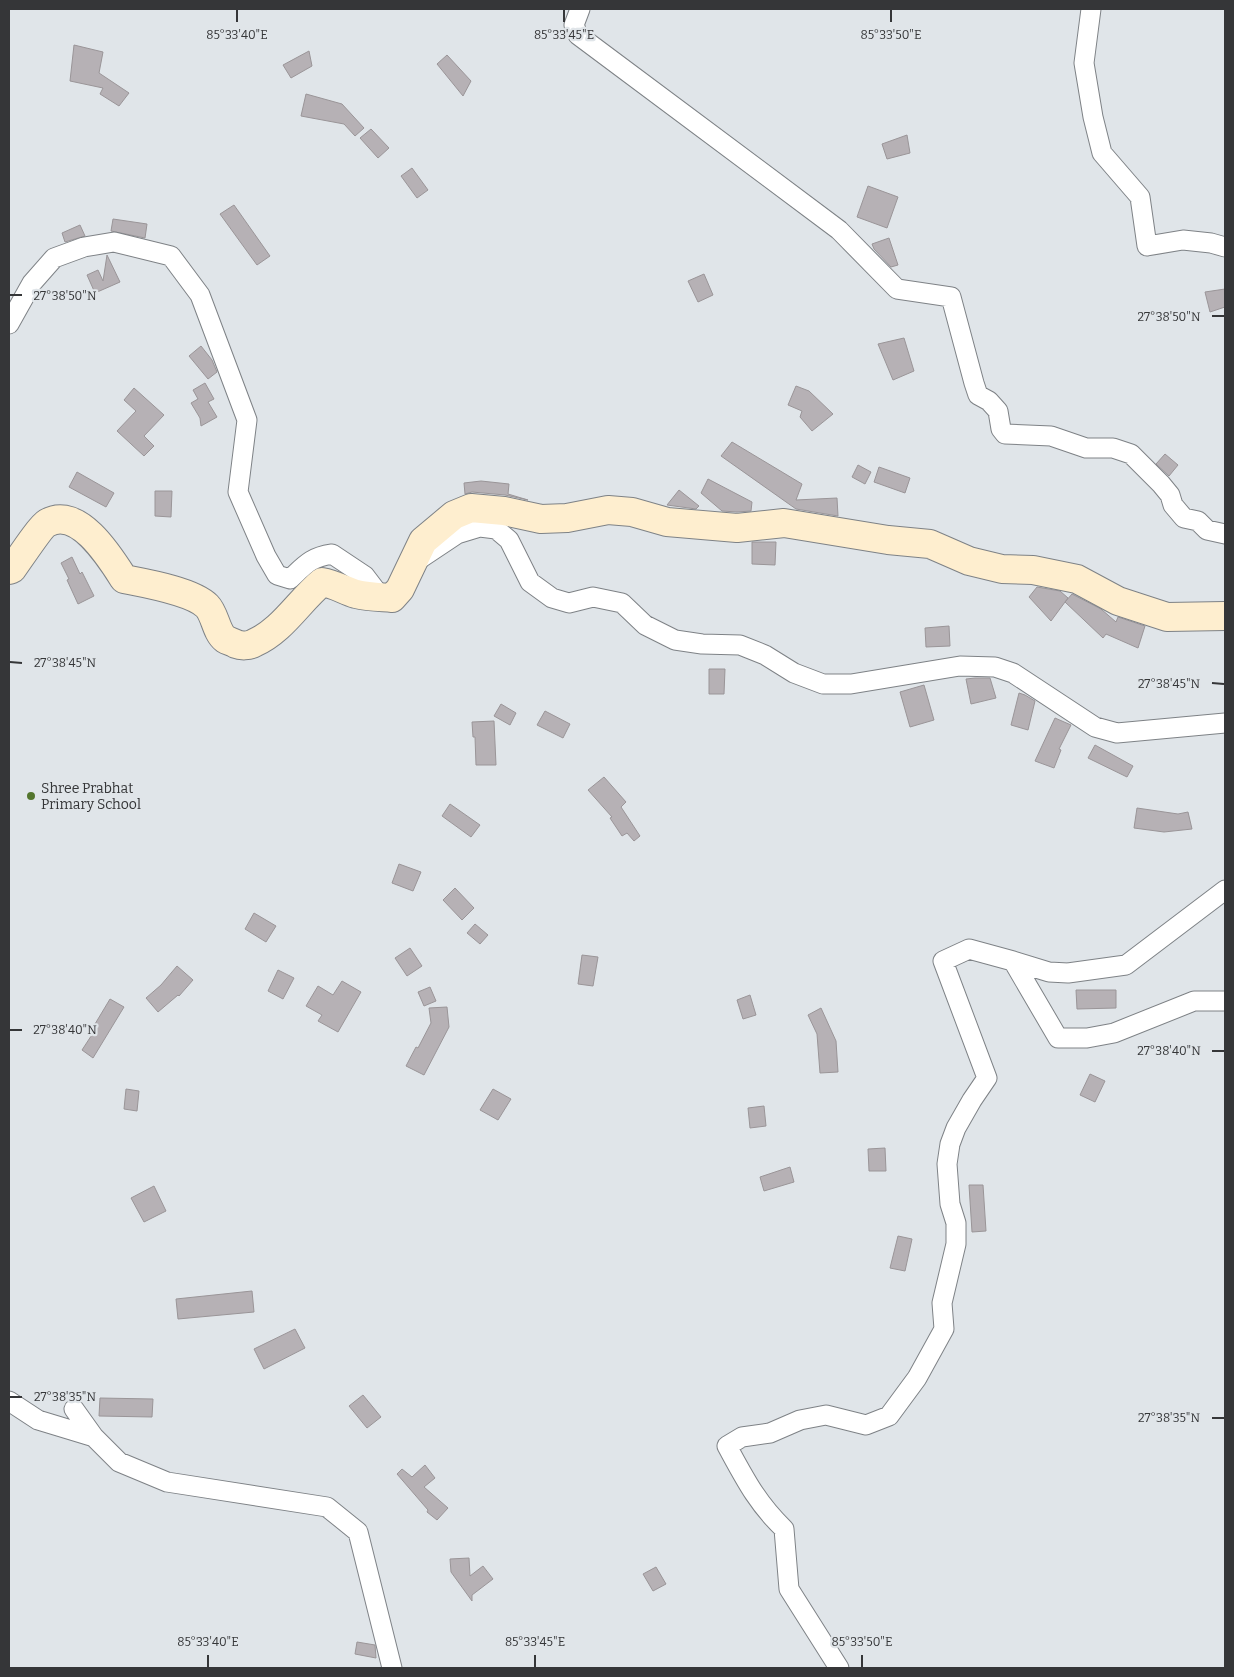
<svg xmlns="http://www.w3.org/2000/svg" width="1234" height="1677" font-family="Bitter,serif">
<rect width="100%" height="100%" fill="#e0e5e9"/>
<path fill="#b6b1b5" stroke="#9a9598" d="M74 45 103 52 99 73 129 93 119 106 100 94 103 88 70 81Z
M309 51 312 66 291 78 283 65Z
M447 55 471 81 463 96 437 64Z
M306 94 342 104 364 128 355 136 344 124 301 116Z
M371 129 389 148 378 158 360 138Z
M907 135 910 153 887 159 882 144Z
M412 168 428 190 417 198 401 176Z
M868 186 898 197 887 228 857 217Z
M234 205 270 256 257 265 220 214Z
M113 219 147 224 145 238 111 231Z
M80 225 85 236 65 242 62 233Z
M889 238 898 265 891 267 874 249 872 244Z
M107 255 120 282 95 293 87 275 98 270 103 281Z
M704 274 713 295 698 302 688 281Z
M1225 289V307L1210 312 1205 292Z
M904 338 914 371 893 380 878 344Z
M201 346 212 360 217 372 208 379 189 356Z
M205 383 214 399 208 402 217 417 201 426 200 418 191 403 198 399 193 390Z
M796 386 809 391 833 414 812 431 800 417 802 411 788 405Z
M134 388 164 415 144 436 154 446 144 456 117 431 136 411 124 400Z
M732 442 802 484 796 500 837 498 838 516 796 509 721 456Z
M1165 454 1178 465 1169 476 1156 464Z
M858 465 871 472 865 484 852 477Z
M879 467 910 478 905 493 874 482Z
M77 472 114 493 106 507 69 487Z
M708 479 752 502 751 511 737 512 722 511 701 493Z
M481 481 509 484 508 494 528 500 505 495 472 492 465 494 464 483Z
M679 490 699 506 696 509 667 505Z
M155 491H172L171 517 155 516Z
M752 542H776L775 565 752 564Z
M72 557 80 574 82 572 94 596 78 604 67 580 69 579 61 563Z
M1037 587 1060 591 1068 598 1051 621 1029 597Z
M1072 594 1101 609 1116 622 1118 617 1145 626 1138 648 1106 634 1103 638 1065 602Z
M949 626 950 646 926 647 925 628Z
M709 669H725L724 694H709Z
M975 678H990L996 698 971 704 966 679Z
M924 685 934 720 910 727 900 692Z
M1019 693 1025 695 1035 701 1028 730 1011 725Z
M501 704 516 713 510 725 494 716Z
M545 711 570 724 563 738 537 725Z
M1055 718 1071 725 1059 749 1061 750 1054 768 1035 761Z
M494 721 496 765H476L475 737H473L472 722Z
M1095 745 1133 766 1127 777 1088 758Z
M604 777 626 802 621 807 640 836 634 841 627 833 622 836 610 818 612 817 588 790Z
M450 804 480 825 471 837 442 816Z
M1137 808 1178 814 1188 812 1192 829 1164 832 1134 828Z
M399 864 421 872 413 891 392 883Z
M455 888 474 908 462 920 443 900Z
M254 913 276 926 266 942 245 929Z
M475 924 488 935 480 944 467 933Z
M410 948 422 966 407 976 395 958Z
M582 955 598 957 593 986 578 984Z
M177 966 193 980 179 996 178 995 158 1012 146 998 161 985Z
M278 970 294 978 283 999 268 991Z
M342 981 361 992 338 1032 318 1021 322 1015 306 1006 318 986 333 995Z
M430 987 436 1001 424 1006 418 992Z
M1076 990H1116V1008L1077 1009Z
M750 995 756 1015 743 1019 737 1000Z
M110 999 124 1007 93 1058 82 1050 95 1030 92 1029Z
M447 1007 449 1027 424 1075 406 1066 416 1047 418 1048 431 1023 429 1008Z
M821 1008 836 1041 838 1072 820 1073 817 1034 808 1015Z
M1090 1074 1105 1081 1095 1102 1080 1095Z
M126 1089 139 1091 137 1111 124 1109Z
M493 1089 511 1099 498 1120 480 1110Z
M764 1106 766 1126 750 1128 748 1108Z
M885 1148 886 1171H869L868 1149Z
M790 1167 794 1182 764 1191 760 1177Z
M969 1185H983L986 1231 972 1232Z
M154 1186 166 1211 144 1222 131 1198Z
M898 1236 912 1239 905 1271 890 1268Z
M252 1291 254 1312 178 1319 176 1299Z
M295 1329 305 1348 264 1369 254 1349Z
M363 1395 381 1417 367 1428 349 1406Z
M100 1398 153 1399 152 1417 99 1416Z
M425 1465 435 1478 424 1487 448 1508 437 1520 427 1512 428 1510 397 1474 402 1469 412 1477Z
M469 1558 470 1576 483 1566 493 1579 472 1595V1601L451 1572 450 1559Z
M656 1567 666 1584 653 1591 643 1574Z
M357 1642 375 1645 376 1658 355 1654Z"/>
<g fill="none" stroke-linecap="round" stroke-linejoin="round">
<g stroke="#7e8286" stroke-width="21">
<path id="street" d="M580 9 574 25 578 35 839 230 897 289 951 297 974 383 978 395 989 401 998 411 1001 429 1005 434 1051 436 1086 448H1113L1131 454 1161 484 1170 495 1173 505 1184 518 1198 521 1207 530 1225 534
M1091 9 1084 63 1093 117 1102 153 1140 197 1147 246 1183 240 1211 243 1225 247
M9 324 32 283 54 258 84 247 114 242 171 256 200 295 247 420 238 492 266 556 277 575 290 579C305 565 311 557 332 554L365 576 381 597
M415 562 457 534 480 527 496 529 509 540 530 582 552 598 569 603 593 597 622 603 645 625 675 640 702 644 740 645 765 655 794 673 823 684H851L960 666 995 667 1013 673 1095 727 1117 733 1225 723
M1013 961 1049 972 1068 973 1126 965 1225 890
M9 1401 38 1420 94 1437
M74 1409 94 1437 119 1462 167 1482 327 1507 358 1532 392 1668
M839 1668 789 1589 784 1529C757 1503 745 1479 727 1446L742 1437 770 1433 800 1420 826 1415 866 1425 889 1416 917 1378 944 1329 942 1303 956 1244V1223L950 1204 947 1164 950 1144 956 1128 972 1100 987 1078 943 961 969 949 1013 961 1058 1038H1087L1114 1033 1194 1001H1225"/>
</g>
<g stroke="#7e8286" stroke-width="30">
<path id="secondary" d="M9 570 12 569C18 561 40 527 47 523 78 505 110 557 124 579 144 583 192 591 207 606 215 614 216 632 225 639 228 641 233 642 236 644 241 646 249 646 254 643 282 631 299 601 322 582 335 584 345 591 356 594 369 597 380 597 392 598L400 589 423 541 454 515 471 508 504 511 541 519 567 518 608 510 632 512 667 522 737 528 784 523 888 540 930 544 969 561 1002 569 1033 570 1077 579 1118 601 1167 617 1225 616"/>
</g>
<use href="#street" stroke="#fff" stroke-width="19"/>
<use href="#secondary" stroke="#feeecf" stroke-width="28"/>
</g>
<path fill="none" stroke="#353638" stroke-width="2" d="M237 22V10M564 22V10M891 22V10M10 295H22M1212 316H1224M10 662 22 663M1212 683 1224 684M10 1030H22M1212 1051H1224M10 1397H22M1212 1418H1224M208 1667V1655M535 1667V1655M862 1667V1655"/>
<circle fill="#53752d" stroke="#e0e5e9" stroke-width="2" cx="31" cy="796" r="5"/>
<g text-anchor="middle" stroke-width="4.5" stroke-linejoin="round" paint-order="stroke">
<g font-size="14" fill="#353638" stroke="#e0e5e9" text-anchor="start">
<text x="41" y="793">Shree Prabhat<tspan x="41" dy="16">Primary School</tspan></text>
</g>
</g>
<g font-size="12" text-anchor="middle" fill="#353638" stroke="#e0e5e9" stroke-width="4.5" stroke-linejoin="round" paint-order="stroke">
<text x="237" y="39">85°33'40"E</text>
<text x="564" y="39">85°33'45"E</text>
<text x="891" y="39">85°33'50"E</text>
<text x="65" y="300">27°38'50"N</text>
<text x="1169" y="321">27°38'50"N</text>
<text x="65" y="667">27°38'45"N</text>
<text x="1169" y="688">27°38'45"N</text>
<text x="65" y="1034">27°38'40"N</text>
<text x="1169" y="1055">27°38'40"N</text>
<text x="65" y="1401">27°38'35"N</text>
<text x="1169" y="1422">27°38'35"N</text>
<text x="208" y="1646">85°33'40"E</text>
<text x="535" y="1646">85°33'45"E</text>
<text x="862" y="1646">85°33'50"E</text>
</g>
<rect width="1234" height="1677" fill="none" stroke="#353638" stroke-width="20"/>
</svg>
